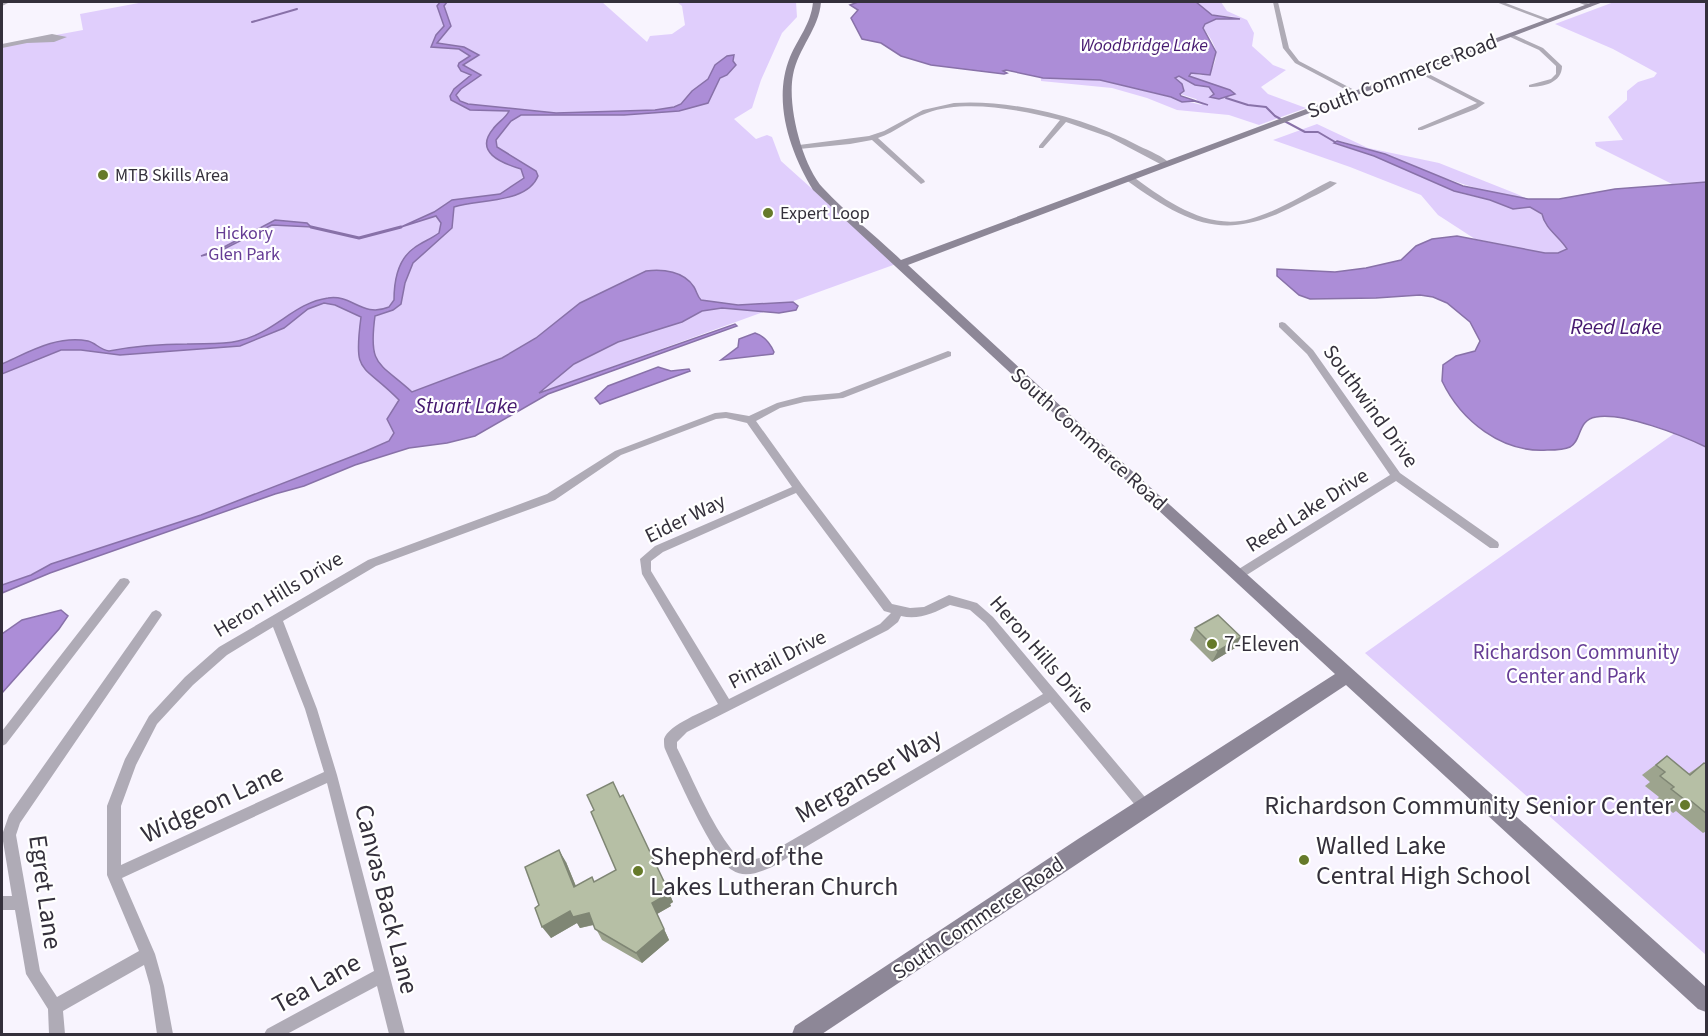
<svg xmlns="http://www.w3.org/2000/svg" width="1708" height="1036" font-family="'Source Sans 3',sans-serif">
<rect width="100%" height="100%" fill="#f8f4fe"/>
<path fill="#e0cefc" d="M144 2H602L647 42 650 36 672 34 685 25 682 6 677 2H796L797 17 782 33 761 80 752 108 734 119 756 139 767 135 772 137 781 161 896 264 2 588V45L83 30 80 14Z
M1196 2H1221L1227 11 1247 20 1254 33 1252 46 1273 65 1286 70 1261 87 1268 94 1306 108 1259 125 1229 115 1177 110 1147 98 1112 88 1041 81V78L1100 80 1202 105 1196 99 1180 94 1184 91 1175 77H1183L1195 85 1203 84 1212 89 1214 94 1211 97 1234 92 1189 76V74C1195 72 1198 76 1203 75 1213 75 1217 58 1216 51 1214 43 1208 34 1203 28L1205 24 1216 19 1237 17 1212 15Z
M1614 2H1706V182L1672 184 1596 146 1595 142 1623 140 1608 117 1627 100V91L1638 82 1654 77 1657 73 1613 49 1555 24Z
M1317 124 1368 148 1439 163 1517 194 1525 198C1460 191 1403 158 1340 141L1335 144 1374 156 1463 194 1490 200 1513 209 1530 207 1542 215 1567 249 1558 253H1545L1475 239 1438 215 1421 195 1350 167 1273 140Z
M1706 411V955L1365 653Z"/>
<path fill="#ac8dd7" stroke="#8871a8" stroke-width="1.5" d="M440 2H447L444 6 451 26 437 43 464 47 479 55 463 65 481 75 461 89 456 95 460 101 468 104 556 113 655 110 674 107 681 104 692 91 708 79 715 65 727 56 734 55 733 61 736 65 727 75 720 78 708 103 679 111 624 115H521L511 121 496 140 497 147 536 171 538 176C527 204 478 199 454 207L452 228 413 263 405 283 401 304 393 310 375 316C368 367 379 362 412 392L502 358 536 338 580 303 646 271C663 269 684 271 694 287 697 292 697 296 701 300L738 305 793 302 798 306 796 310 779 313 722 308 702 311 682 322 618 342 574 364 539 393 735 324 737 326 548 394 475 436 447 443 409 448 355 465 304 486 275 494 50 573 2 593V585L31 575 51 564 201 515 366 451 389 441 394 433 387 419 399 400C362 362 353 377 361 317L335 305 324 303 308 309 284 328 240 346 120 355 81 350H61L2 374V364C29 352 57 335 88 341 96 343 100 350 109 351 135 346 161 344 187 344 204 343 221 345 238 341 275 333 293 303 328 298 352 294 362 318 389 307L394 300C394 281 397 260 414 248 422 242 431 239 439 233L441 223 436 216 401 227 434 212 452 200 500 194 524 178 521 169C501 163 474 152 493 129 498 122 506 118 509 111L470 110 451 100 450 96 454 89 471 75 461 71 458 66 459 63 470 56 459 49 431 47 436 35 444 26 437 6Z
M858 2H1196L1212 15 1240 19H1216L1205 24 1203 28 1216 52 1210 75 1191 73 1189 76 1230 90 1235 94 1219 99 1210 97 1214 94 1209 87 1195 85 1179 76 1175 78 1182 84 1184 91 1180 94 1181 96 1208 105 1194 101 1182 102 1171 97 1100 80 1043 78 1006 70 1003 71 1007 73 1004 74 931 65 901 56 881 43 862 39 851 18 858 10 850 5Z
M1337 141 1385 154 1463 186 1528 199H1559L1615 189 1706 182V447C1681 435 1623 412 1596 417 1577 420 1582 441 1570 447 1564 450 1554 450 1547 450 1502 453 1461 421 1442 381L1443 365 1456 356 1475 351 1480 341 1470 322 1447 303 1433 297 1420 295 1376 298 1310 299 1299 295 1277 276V269L1335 272 1366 268 1401 260 1416 246 1432 239 1457 236 1545 253H1558L1567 249C1560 237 1545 229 1542 214L1530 207 1513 209 1490 200 1454 191 1374 156 1334 143Z
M275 220 307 223 311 227 272 225 218 252 201 256 224 247Z
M755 333C765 336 770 343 774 352L773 354 721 360 738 347 739 339Z
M658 367 671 371 689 369 690 371 605 402 600 404 595 398 608 386Z
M61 610 68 616 59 629 2 693V634L22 620Z"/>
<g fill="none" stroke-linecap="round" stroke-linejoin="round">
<path stroke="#8871a8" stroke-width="2" d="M252 22 297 9
M1226 98 1248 105 1266 107 1275 116 1305 132H1318L1335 142"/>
<path stroke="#8871a8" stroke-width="3" d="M311 227 359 238 401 227"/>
<path fill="#afabb6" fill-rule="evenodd" d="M2 2H10L2 6Z
M1273 2H1278L1289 48 1299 61 1358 92V94H1354L1295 63 1283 48Z
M1496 2H1503L1551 20 1546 21Z
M1577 2H1584L1593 5 1590 7Z
M52 34 67 37 54 42 27 43 2 48V44Z
M1508 34H1512L1543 48 1562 66C1562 83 1543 87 1529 87V85L1551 79 1556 74V66L1539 50 1508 36Z
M1415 69H1419L1485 103 1476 109 1422 130H1418V128L1477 103 1415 71Z
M954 103C1013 99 1086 118 1139 146 1150 151 1162 156 1171 164L1164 166 1109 137 1066 122 1043 148H1039V146L1060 120C1021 110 966 99 927 113 910 119 896 132 878 138L924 180 925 182 921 184 872 140 850 144 799 149 796 147 799 145 869 136 884 131 923 110Z
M1126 176H1132C1165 200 1207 231 1250 219 1279 211 1304 194 1330 181L1337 183C1325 192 1309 198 1296 205 1224 243 1188 224 1126 180Z
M1282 322 1285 323 1313 350 1400 473 1498 542 1499 545 1498 548H1490L1396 481 1242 578H1234L1232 575 1234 572 1390 475 1307 354 1279 327V323Z
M948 351 951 352V356L843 398 804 402 780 408 756 421 802 485 892 604 910 608 924 607 949 595 977 603 993 617 1150 803 1152 807 1150 811 1145 813 1140 811 1050 702 772 867C759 872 745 879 732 870 714 859 675 772 665 749 664 747 664 741 664 739 668 725 705 711 718 704L642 574 640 559 655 546 792 487 747 423 726 418 716 419 621 455 555 500 376 566 283 621 317 709 337 775 405 1034H389L377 986 287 1034H264L267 1029 374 971 327 783 122 878 155 954 164 986 173 1034H157L150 986 144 965 63 1011 65 1034H49L48 1009 26 974 15 910H2V896H12L2 835 9 815 152 612 156 610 160 612 162 615 160 618 20 823 16 835 40 971 57 997 139 951 107 875V806L125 759 149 716 185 677 219 647 368 560 547 494 615 451 715 413 726 412 749 416 777 403 804 396 839 393ZM796 493 884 611 891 613 880 624 729 699 651 571V561L663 552ZM950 605 970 610 985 623 1043 694 763 857 752 860H741C714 833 695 783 677 748V742L687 732 888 630 898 622 901 616C919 620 934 613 950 605ZM273 627 305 709 324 772 121 865V806L136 765 157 724 193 685 227 655Z
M124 578 128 579 130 582 128 585 6 744 2 746V731L120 579Z"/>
<path fill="#8d8797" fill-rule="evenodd" d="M813 2H821C819 29 798 48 793 75 787 105 802 165 823 188 847 214 876 236 901 260L1593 2H1603L908 265 1091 434 1706 987V1012L1698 1009 1346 685 822 1034H792L795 1026 1078 839 1335 674 813 190C790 152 772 101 790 57 798 38 811 24 813 2Z"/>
</g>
<path fill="#9da48e" d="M1195 628 1235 648 1212 662 1190 640Z
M1667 756 1688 774 1704 763 1707 764V831L1703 833 1676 811 1673 813 1657 799 1659 797 1645 786 1650 782 1642 775Z
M566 862 576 886 595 882 668 890 673 902 670 904 671 906 657 914 669 940 642 963 602 940 594 925 580 928 577 923 551 938 539 905Z"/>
<path fill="#7f8674" d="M1241 637 1235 648 1212 662 1218 651Z
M559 850 566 862 581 899 574 887Z
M668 890 673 902 670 904 671 906 657 914 652 903Z
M570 911 589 913 596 924 580 928 577 923 551 938 542 927Z
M664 929 669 940 642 963 636 953Z"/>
<path fill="#b6bfa5" stroke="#7f8674" stroke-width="1.5" d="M1218 615 1241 637 1218 651 1195 628Z
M1667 756 1690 775 1704 763 1707 764V814L1691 801 1689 803 1671 789 1674 787 1660 776 1665 772 1656 765Z
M613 782 620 797 623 795 668 890 665 892 666 895 652 903 664 929 636 953 595 929 589 913 573 917 570 911 542 927 535 908 539 905 525 867 559 850 574 887 592 877 594 882 616 870 591 812 594 810 587 795Z"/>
<g fill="#667a2a" stroke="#fff" stroke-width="2">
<circle cx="103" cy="175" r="6"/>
<circle cx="768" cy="213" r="6"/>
<circle cx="1212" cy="644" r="6"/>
<circle cx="1685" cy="805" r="6"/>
<circle cx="1304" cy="860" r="6"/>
<circle cx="638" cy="871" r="6"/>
</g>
<g text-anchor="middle" stroke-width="4.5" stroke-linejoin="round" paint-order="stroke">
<g font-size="18" font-style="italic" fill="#461970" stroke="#fff">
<text x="1144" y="51">Woodbridge Lake</text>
</g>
<g font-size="18" fill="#34303b" stroke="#fff" text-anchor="start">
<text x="115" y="181">MTB Skills Area</text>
<text x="780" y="219">Expert Loop</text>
</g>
<g font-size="18" fill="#663d95" stroke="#fff">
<text x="244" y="239">Hickory<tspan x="244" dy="21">Glen Park</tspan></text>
</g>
<g font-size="21" fill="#34303b" stroke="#fff">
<text transform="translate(1402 76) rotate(-21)" y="7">South Commerce Road</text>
<text transform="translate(1371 406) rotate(54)" y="7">Southwind Drive</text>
<text transform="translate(1089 439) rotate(42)" y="7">South Commerce Road</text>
<text transform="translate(1307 510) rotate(-32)" y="7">Reed Lake Drive</text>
<text transform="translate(685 518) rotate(-26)" y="7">Eider Way</text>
<text transform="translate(278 594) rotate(-31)" y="7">Heron Hills Drive</text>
<text transform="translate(1042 654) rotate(49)" y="7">Heron Hills Drive</text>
<text transform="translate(777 659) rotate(-27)" y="7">Pintail Drive</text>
<text transform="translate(978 918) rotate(-34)" y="7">South Commerce Road</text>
</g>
<g font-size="21" fill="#34303b" stroke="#fff" text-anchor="start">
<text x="1224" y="651">7-Eleven</text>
</g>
<g font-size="21" fill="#663d95" stroke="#fff">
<text x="1576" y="659">Richardson Community<tspan x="1576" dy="24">Center and Park</tspan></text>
</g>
<g font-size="22" font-style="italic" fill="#461970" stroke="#fff">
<text x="1616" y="334">Reed Lake</text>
<text x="466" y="413">Stuart Lake</text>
</g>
<g font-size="26" fill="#34303b" stroke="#fff">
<text transform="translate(868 775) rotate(-30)" y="9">Merganser Way</text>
<text transform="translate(212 803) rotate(-25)" y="9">Widgeon Lane</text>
<text transform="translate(46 892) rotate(82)" y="9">Egret Lane</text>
<text transform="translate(387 899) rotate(76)" y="9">Canvas Back Lane</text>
<text transform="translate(316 983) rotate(-29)" y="9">Tea Lane</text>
</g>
<g font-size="26" fill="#34303b" stroke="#fff" text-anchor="start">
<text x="1673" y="814" text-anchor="end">Richardson Community Senior Center</text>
<text x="1316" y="854">Walled Lake<tspan x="1316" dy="30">Central High School</tspan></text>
<text x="650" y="865">Shepherd of the<tspan x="650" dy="30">Lakes Lutheran Church</tspan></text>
</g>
</g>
<rect width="1708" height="1036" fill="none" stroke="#34303b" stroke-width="6"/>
</svg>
